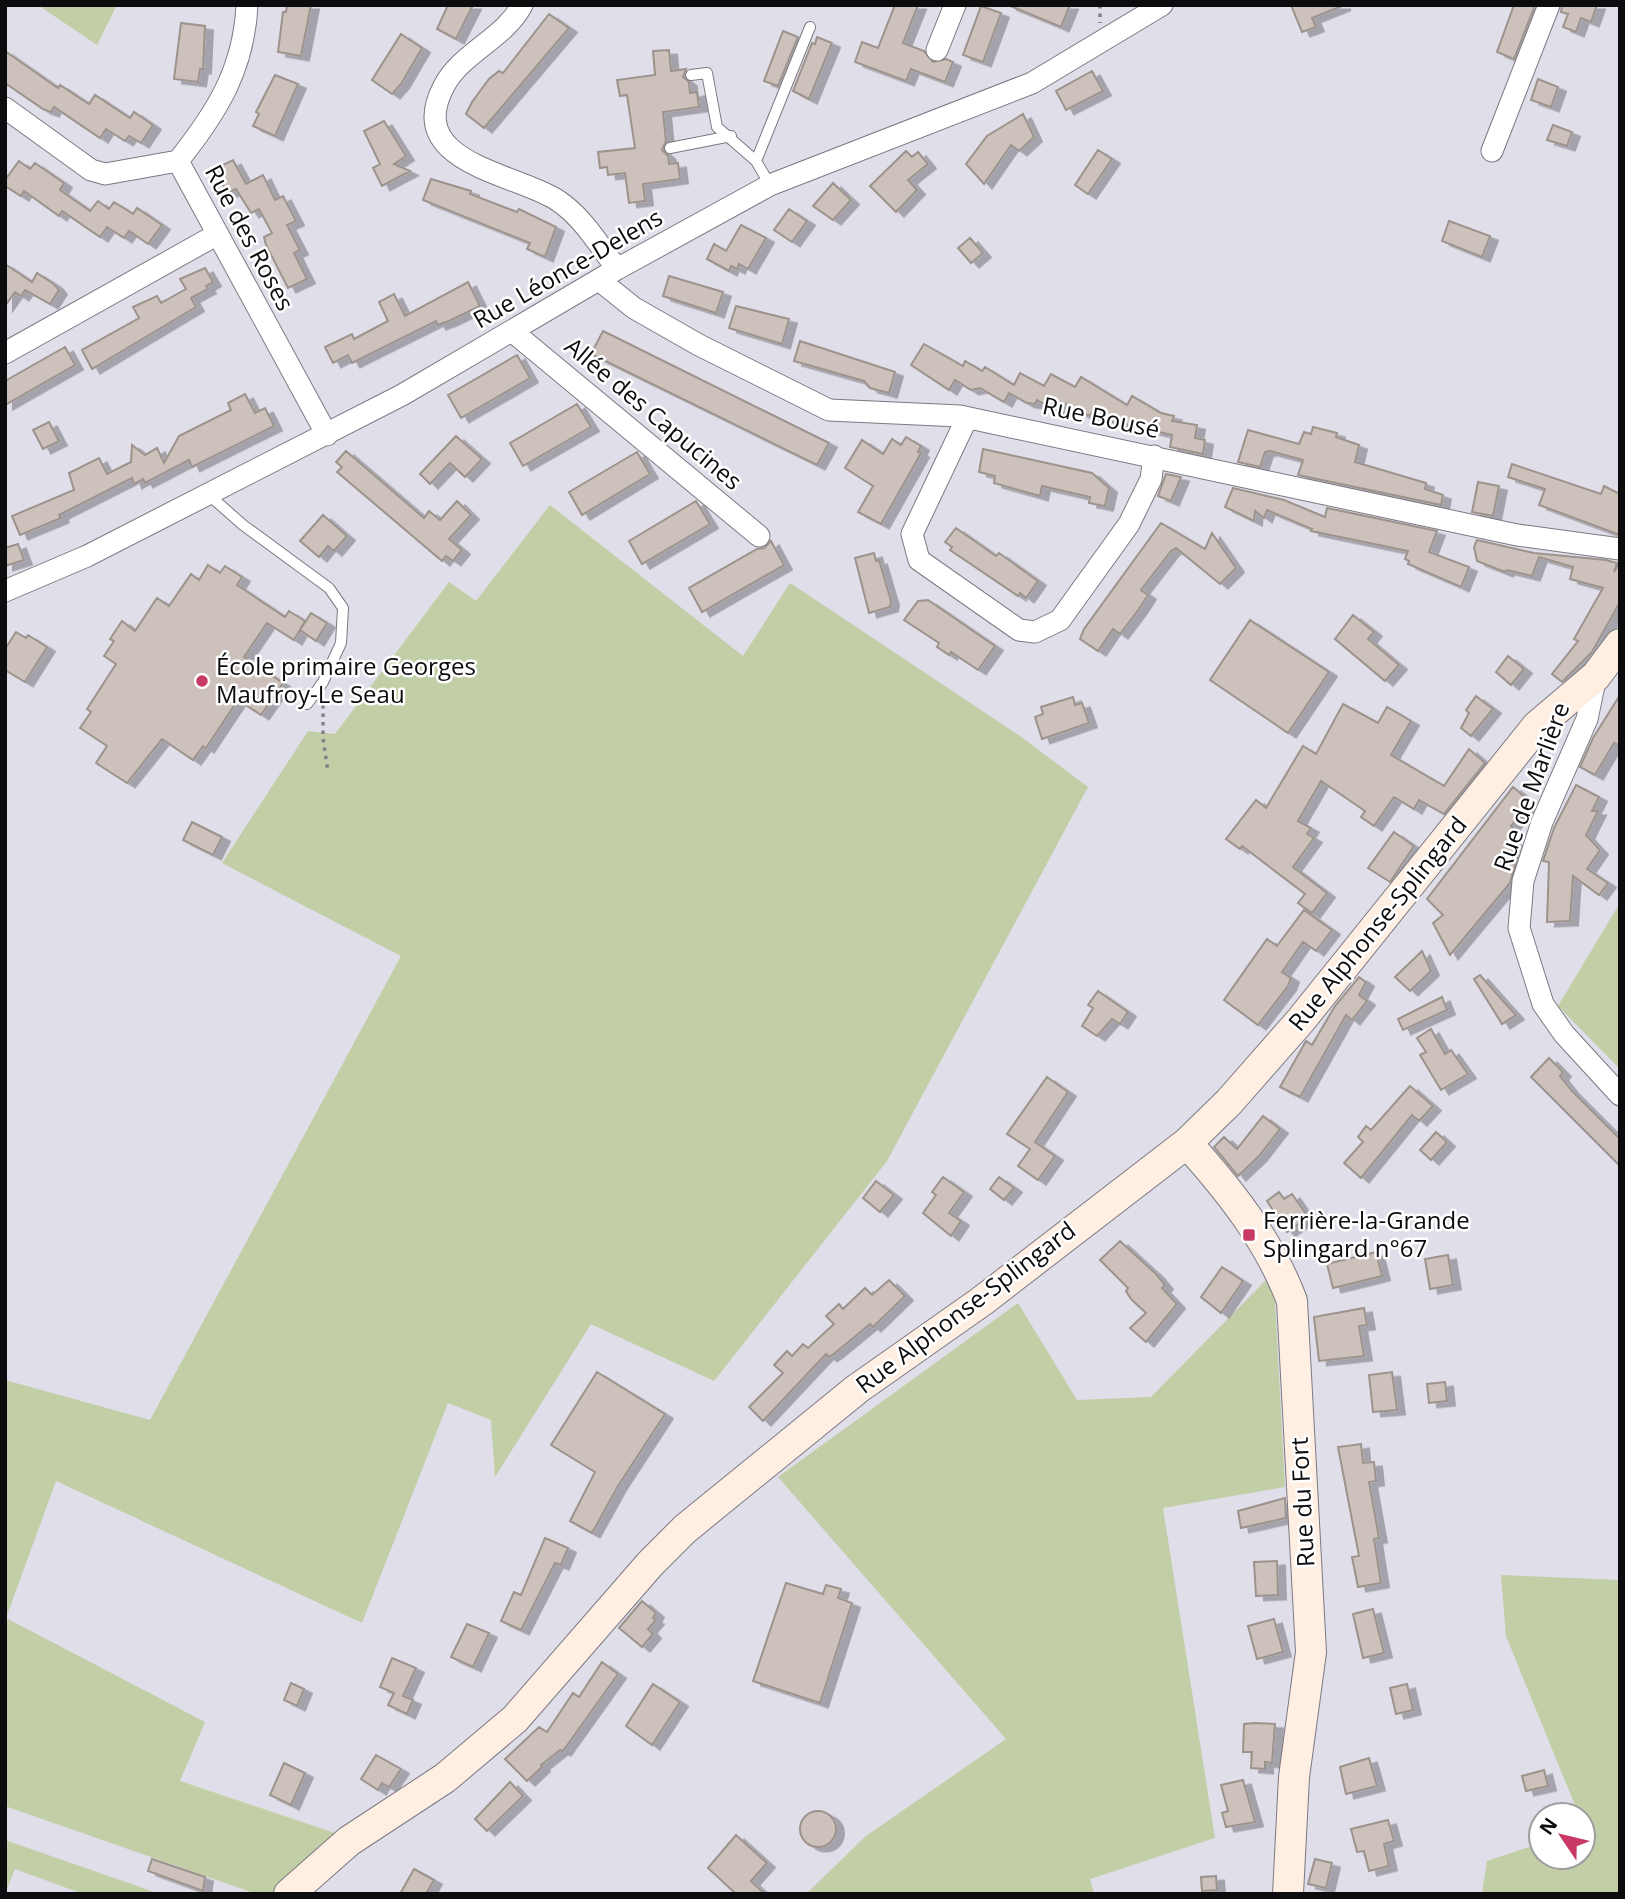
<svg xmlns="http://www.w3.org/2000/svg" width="1625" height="1899" font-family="'Open Sans',sans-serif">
<defs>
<filter id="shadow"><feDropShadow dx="8" dy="4.5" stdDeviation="0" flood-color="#0004"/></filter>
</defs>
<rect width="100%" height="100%" fill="#e0dee9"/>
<path fill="#c1cea6" d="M38 5H117L97 45Z
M550 505 743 656 790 583 1020 736 1088 787 887 1161 714 1381 591 1324 495 1477 491 1420 448 1403 362 1623 56 1481 6 1618 205 1722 180 1781 335 1833 271 1894H257L5 1806V1380L150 1420 401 956 222 863 308 731 335 734 449 582 476 601Z
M1620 903V1069L1558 1006Z
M1266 1280 1275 1301 1285 1487 1163 1508 1215 1838 1090 1879 1094 1894H806L866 1836 1006 1739 778 1477 1018 1303 1077 1400 1151 1397Z
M1501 1575 1620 1580V1894H1482L1487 1861 1541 1843V1857H1583V1815H1579L1506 1636Z
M5 1840 160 1894H83L15 1869 5 1894Z"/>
<path fill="#ccc1bb" stroke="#9d938d" stroke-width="2" filter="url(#shadow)" d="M287 5H311L301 56 278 52 283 12H286Z
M448 5H473L456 39 437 29Z
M895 5H918L903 43 924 51 933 62 946 59 953 62 945 82 911 69 906 81 855 62 862 42 878 48Z
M1008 5H1070L1061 27Z
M1291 5H1342V6L1312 18 1316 27 1302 32Z
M1514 5H1535L1514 59 1497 52Z
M1562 5H1597L1591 22 1581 18 1576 32 1563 27 1568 14 1561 12Z
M981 6 1001 13 983 62 963 55Z
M549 14 569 28 484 128 466 114 472 102 489 79 499 71 503 73Z
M181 23 205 26 203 69H200L198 82 174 79Z
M783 31 798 37 778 86 764 81Z
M401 34 422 48 401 84 392 94 372 80Z
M817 37 832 43 809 99 793 91 812 43 815 44Z
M669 50 671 71 686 69 683 77 689 82 690 93 697 92 699 107 663 112 666 141 662 150 668 156 669 164 678 163 680 179 643 184 645 201 629 203 625 173 608 175 607 167 600 168 598 152 635 148 627 95 620 96 617 80 655 75 653 51Z
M5 51 58 88 60 85 89 104 95 95 130 118 134 112 153 125 141 143 129 136 125 141 106 129 100 138 54 107 51 112 43 109 5 83Z
M1092 71 1103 91 1066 110 1056 91Z
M275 75 298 84 275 136 253 126 259 114 256 112Z
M1538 79 1558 87 1551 107 1531 100Z
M1023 114 1034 137 1019 151 1011 145 984 184 966 164 987 136Z
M384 121 406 156 394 164 410 171 382 186 373 168 380 164 364 131Z
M1553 125 1572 132 1567 146 1547 140Z
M1098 150 1112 159 1088 194 1075 185Z
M906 151 912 157 918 152 928 164 908 180 917 190 896 212 870 186Z
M233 160 246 184 263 175 275 200 283 196 296 221 287 225 300 250 294 253 307 279 288 288 266 245 264 237 272 233 259 209 251 213 236 189 229 192 224 187 215 169Z
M19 161 30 169 35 163 64 183 60 190 90 211 98 201 109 209 114 202 133 214 137 208 162 225 148 244 129 231 124 238 107 227 100 237 62 211 59 216 24 191 21 196 5 186V180Z
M431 179 471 191 470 194 517 212 519 209 556 227 545 257 527 249 530 243 423 200Z
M833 183 851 200 833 220 813 206Z
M789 209 807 221 792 242 774 230Z
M1449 221 1490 236 1482 257 1442 241Z
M741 225 766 238 748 269 739 264 737 269 731 266 729 271 707 259 714 244 726 251Z
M970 238 983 253 971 263 958 248Z
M5 264 32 282 37 273 54 284 59 290 50 304 25 290 21 296 15 292 5 306Z
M205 268 213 282 206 286 208 289 191 298 196 307 92 369 82 350 139 318 133 307 157 296 161 303 186 289 180 279Z
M669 276 723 292 716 313 663 296Z
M468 282 480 306 449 321 438 325 436 321 352 363 348 355 333 363 325 347 352 334 354 339 388 321 379 302 394 294 405 316Z
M736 306 789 319 782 344 729 328Z
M603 331 829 443 817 465 591 354Z
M800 341 895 372 889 393 870 388 864 381 794 361Z
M924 344 963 366 965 361 982 371 985 367 1014 385 1020 373 1044 386 1051 374 1075 387 1081 377 1127 405 1132 396 1161 413 1174 416 1172 421 1197 425 1195 438 1205 440 1203 454 1170 447 1172 435 1118 422 1116 424 1093 411 1090 415 1083 414 1066 404 1061 413 1037 400 1035 404 1027 403 1009 393 1004 402 980 388 971 390 955 380 949 390 911 365Z
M65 347 75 365 5 405V381Z
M517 355 530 378 461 418 448 395Z
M245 394 255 413 265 408 274 426 192 467 189 460 145 483 143 479 134 484 132 478 59 515 61 518 20 535 12 516 74 490 69 473 99 458 107 474 131 462 132 445 145 455 157 448 164 463 179 436 231 410 228 403Z
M577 404 591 427 523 466 510 443Z
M49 422 59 441 43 449 33 430Z
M1313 427 1337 433 1336 437 1359 445 1355 462 1426 483 1425 489 1443 495 1441 505 1298 475 1303 460 1270 451 1265 452 1260 467 1238 462 1248 430 1299 444 1304 432 1311 434Z
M456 436 482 459 465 477 450 463 430 484 420 474Z
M906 437 921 446 918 452 921 453 881 524 858 512 873 486 845 468 862 440 883 454 892 439 901 445Z
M983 449 1092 473 1109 488 1105 506 1089 503 1090 497 1042 486 1040 496 994 483 995 476 979 472Z
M346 451 424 518 429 511 440 520 457 501 471 515 449 539 462 550 453 561 446 556 442 561 337 472 342 467 336 462Z
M637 452 650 474 582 515 569 492Z
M1512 464 1601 494 1604 486 1620 494V535L1539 505 1545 489 1508 477Z
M1166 474 1181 477 1171 501 1158 496Z
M1478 482 1499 486 1493 516 1472 512Z
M1233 488 1284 500 1325 517 1327 508 1437 531 1429 552 1469 567 1461 587 1408 564 1409 561 1405 559 1408 551 1311 531 1312 529 1267 510 1264 518 1255 511 1254 521 1225 507Z
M696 501 710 524 642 564 629 541Z
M323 515 347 536 334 551 328 546 319 557 300 541Z
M1161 523 1205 549 1212 533 1236 568 1220 584 1176 548 1171 551 1141 590 1148 595 1139 609 1120 634 1113 629 1098 651 1080 639 1084 629Z
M956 528 996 556 999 553 1038 581 1026 598 1020 593 1018 596 950 550 952 547 945 542Z
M1477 540 1534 553 1606 560 1617 563 1614 572 1620 562V602L1592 652 1562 682 1552 674 1578 641 1574 639 1603 588 1570 579 1573 567 1539 557 1532 576 1507 570 1505 572 1477 561 1474 547Z
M771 541 784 565 702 612 689 588 757 549 764 548Z
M18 544 24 560 5 566V548Z
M874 553 876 561 879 560 891 601 890 607 869 613 855 558Z
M208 565 220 573 225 566 242 577 237 585 285 617 289 611 305 621 294 640 267 623 244 657 283 683 261 715 238 700 206 748 203 746 193 760 162 739 127 783 96 763 107 746 80 728 91 712 87 709 116 664 104 656 114 641 110 639 122 621 135 631 157 598 169 606 191 574 199 580Z
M928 600 995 646 978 670 951 652 949 655 937 647 939 643 904 620 918 601Z
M311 613 327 623 316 641 300 630Z
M1353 615 1374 632 1368 639 1399 665 1385 681 1335 639Z
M1250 620 1329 672 1288 733 1210 680Z
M16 632 26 638 28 635 47 647 25 682 5 670V649Z
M1508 656 1524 669 1511 685 1496 672Z
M1620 695V746L1614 743 1595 775 1580 767 1593 738Z
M1476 696 1493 709 1471 736 1461 728 1469 713 1466 710Z
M1073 697 1075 705 1082 703 1089 723 1042 739 1035 717 1043 714 1041 707Z
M1343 704 1378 723 1387 707 1411 721 1391 755 1444 786 1469 749 1485 763 1444 814 1419 800 1414 809 1394 797 1374 826 1361 817 1365 811 1321 781 1298 821 1311 828 1307 834 1314 838 1293 867 1327 893 1312 913 1298 903 1305 894 1242 846 1240 849 1226 839 1256 800 1266 808 1303 746 1316 754Z
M1576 785 1599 797 1592 811H1598L1586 835 1600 850 1587 869 1608 883 1599 895 1573 876 1570 921 1547 922 1549 862 1543 861 1554 828Z
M1513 787 1531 802 1511 826 1515 830 1509 838 1520 847 1510 883 1450 955 1433 923 1443 915 1427 899Z
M192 822 222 837 213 855 183 840Z
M1394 832 1414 846 1390 882 1368 868Z
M1304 910 1332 930 1316 951 1303 942 1282 972 1291 978 1288 986 1258 1025 1224 1000 1267 939 1277 946Z
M1422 951 1431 971 1410 991 1395 977Z
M1480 975 1503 1001 1516 1015 1502 1024 1474 979Z
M1359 977 1366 982 1359 995 1367 1001 1352 1020 1346 1015 1300 1097 1280 1087 1306 1041 1312 1045 1335 1006Z
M1098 991 1128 1012 1120 1024 1112 1019 1097 1036 1082 1026 1093 1008 1088 1005Z
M1442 997 1447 1010 1403 1030 1398 1019Z
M1431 1029 1445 1054 1451 1050 1468 1074 1441 1090 1420 1055 1426 1052 1417 1038Z
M1549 1058 1563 1072 1560 1076 1572 1091 1620 1139V1166L1531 1077Z
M1047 1077 1068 1092 1035 1142 1055 1156 1038 1180 1018 1166 1030 1149 1007 1134Z
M1410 1086 1433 1106 1419 1121 1412 1115 1361 1178 1344 1163 1363 1142 1358 1137 1366 1126 1371 1130Z
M1263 1116 1280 1129 1259 1156 1238 1176 1214 1147 1224 1137 1237 1149Z
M1436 1132 1447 1142 1431 1160 1420 1150Z
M943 1177 964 1192 949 1213 961 1221 951 1236 923 1213 936 1195 932 1192Z
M999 1177 1014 1188 1004 1200 990 1189Z
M876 1181 894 1195 880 1212 863 1198Z
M1279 1192 1284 1199 1292 1194 1308 1217 1287 1232 1267 1201Z
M1120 1241 1156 1274 1165 1285 1162 1288 1177 1304 1146 1342 1130 1328 1146 1313 1131 1299 1126 1291 1128 1288 1100 1260Z
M1376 1252 1382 1276 1333 1288 1327 1264Z
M1448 1255 1453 1285 1430 1289 1425 1259Z
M1222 1267 1243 1281 1221 1313 1201 1297Z
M889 1280 905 1296 873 1327 870 1324 835 1353 829 1357 826 1354 763 1421 749 1407 783 1373 774 1365 787 1351 792 1356 803 1344 808 1348 834 1324 826 1316 839 1304 843 1309 865 1288 872 1295Z
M1364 1308 1367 1325 1359 1326 1364 1356 1319 1361 1314 1317Z
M597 1372 665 1414 618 1486 592 1533 570 1521 595 1472 551 1445Z
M1392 1372 1397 1410 1373 1412 1369 1375Z
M1445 1382 1447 1401 1429 1403 1427 1384Z
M1361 1444 1363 1463 1374 1462 1376 1481 1369 1482 1379 1538 1374 1539 1381 1583 1358 1587 1352 1557 1359 1556 1338 1447Z
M1285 1498 1286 1518 1241 1528 1238 1511Z
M545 1538 568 1548 561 1565 555 1563 521 1630 501 1621 514 1592 521 1595Z
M1277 1561 1278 1595 1256 1596 1254 1562Z
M786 1583 823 1594 826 1585 841 1589 838 1598 852 1603 820 1703 753 1681Z
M642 1601 656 1613 653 1618 656 1620 648 1629 653 1634 642 1647 619 1628Z
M1373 1609 1384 1653 1363 1658 1353 1614Z
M1274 1619 1283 1652 1257 1659 1248 1626Z
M467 1624 489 1633 473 1667 451 1657Z
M392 1658 416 1668 403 1696 413 1700 407 1714 388 1705 394 1693 380 1687Z
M602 1662 618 1674 563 1751 560 1750 541 1765 542 1767 527 1781 505 1759 539 1727 547 1732 573 1693 579 1697Z
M291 1683 304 1689 297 1706 284 1700Z
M653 1684 680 1702 652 1745 626 1726Z
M1407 1684 1413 1710 1396 1714 1390 1688Z
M1254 1723 1275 1724 1272 1763 1265 1762V1769L1251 1768 1252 1752H1243L1244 1724Z
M376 1755 401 1769 389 1787 382 1783 378 1790 361 1779Z
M1369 1758 1377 1786 1346 1794 1340 1767Z
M284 1763 305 1773 291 1805 270 1795Z
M1544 1770 1548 1786 1526 1791 1522 1776Z
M1243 1780 1255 1822 1226 1827 1222 1813 1228 1811 1221 1785Z
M510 1782 523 1796 487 1831 475 1819Z
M800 1829a18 18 0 1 1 36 0a18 18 0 1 1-36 0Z
M1388 1820 1394 1841 1384 1844 1389 1866 1369 1871 1364 1851 1357 1852 1351 1829Z
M736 1835 767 1863 751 1881 765 1894H736L708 1868Z
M152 1859 205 1877 203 1891 148 1871Z
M1315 1859 1332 1863 1326 1888 1308 1884Z
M414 1869 434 1880 426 1894H400Z
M1216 1876 1217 1890 1202 1891 1201 1877Z"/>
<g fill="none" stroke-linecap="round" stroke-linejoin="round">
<g stroke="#7b7983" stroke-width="12">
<path id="lane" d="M691 75 707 73 717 127 756 161
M670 148 731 136
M770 185 756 161 810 27
M209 495 243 525 329 588 343 608 341 643 323 682 307 704"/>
</g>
<g stroke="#7b7983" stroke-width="23">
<path id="street" d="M522 5C505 38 461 53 444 86 403 163 515 173 557 200 582 216 600 246 617 269
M937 50 955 5
M5 108 91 170 105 174 178 161
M1492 151 1549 5
M178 161 327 435
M178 161C217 112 244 69 247 5
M599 280 634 308 699 345 829 410 960 416 1517 535 1620 549
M513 332 759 536
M5 353 216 235
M967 418 912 534 919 560 1019 630 1035 632 1060 620 1129 524 1151 479 1154 456
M5 591 87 556 402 395 617 269 770 185 1032 83 1162 5
M1596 676 1587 719 1542 822 1523 881 1519 928 1543 1004 1564 1034 1620 1095"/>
</g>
<g stroke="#7b7983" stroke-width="32">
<path id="secondary" d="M1187 1143C1230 1191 1269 1240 1292 1301L1311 1652 1294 1777 1288 1894
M289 1894 349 1841 445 1778 515 1719 650 1564 685 1529 857 1389 982 1301 1187 1143 1229 1102 1301 1020 1537 726 1596 676 1620 644"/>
</g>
<path stroke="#838188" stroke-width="3.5" stroke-dasharray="3.5 5" stroke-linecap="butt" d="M1100 5V23
M323 705V738L328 772"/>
<use href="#lane" stroke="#fff" stroke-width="10"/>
<use href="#street" stroke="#fff" stroke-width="21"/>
<use href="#secondary" stroke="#ffeee2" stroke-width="30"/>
</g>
<g fill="#c83a65" stroke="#fff" stroke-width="2.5">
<circle cx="202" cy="681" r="7"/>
<rect x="1242" y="1228" width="14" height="14" rx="3.5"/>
</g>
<g text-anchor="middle" stroke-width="5" stroke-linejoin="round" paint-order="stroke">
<g font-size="24" fill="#0c0b0e" stroke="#fff">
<text transform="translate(249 238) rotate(62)" y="8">Rue des Roses</text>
<text transform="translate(568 269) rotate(-30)" y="8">Rue Léonce-Delens</text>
<text transform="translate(653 414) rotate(40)" y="8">Allée des Capucines</text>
<text transform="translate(1101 418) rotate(12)" y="8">Rue Bousé</text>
<text transform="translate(1532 787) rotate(-70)" y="8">Rue de Marlière</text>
<text transform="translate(1378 924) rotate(-51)" y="8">Rue Alphonse-Splingard</text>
<text transform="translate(966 1308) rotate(-37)" y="8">Rue Alphonse-Splingard</text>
<text transform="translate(1303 1502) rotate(-93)" y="8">Rue du Fort</text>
</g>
<g font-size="24" fill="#0c0b0e" stroke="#fff" text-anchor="start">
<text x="216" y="675">École primaire Georges<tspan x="216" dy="28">Maufroy-Le Seau</tspan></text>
<text x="1263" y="1229">Ferrière-la-Grande<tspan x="1263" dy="28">Splingard n°67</tspan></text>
</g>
</g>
<rect width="1625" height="1899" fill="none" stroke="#0c0b0e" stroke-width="14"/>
<g transform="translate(1562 1836) rotate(305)"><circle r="33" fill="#ffffff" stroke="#9e9d9f" stroke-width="2"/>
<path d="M0-5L12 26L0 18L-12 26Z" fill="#c83a65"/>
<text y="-10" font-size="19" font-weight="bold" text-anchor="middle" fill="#0c0b0e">N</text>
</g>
</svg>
